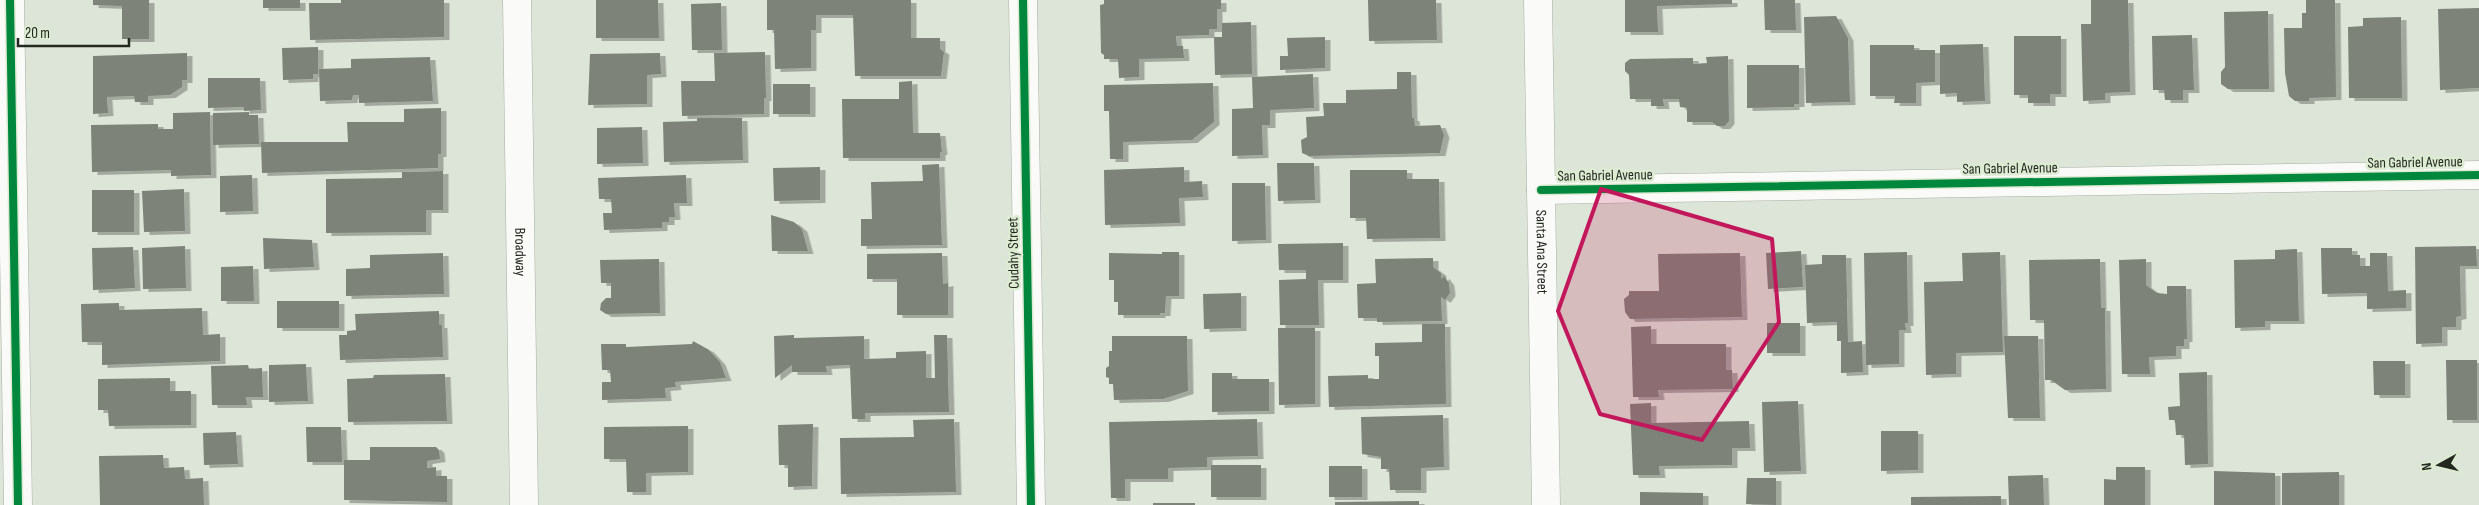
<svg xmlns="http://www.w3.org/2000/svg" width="2479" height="505" font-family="'Sofia Sans Condensed',sans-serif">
<defs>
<filter id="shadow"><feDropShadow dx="5.5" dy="3" stdDeviation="0" flood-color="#0004"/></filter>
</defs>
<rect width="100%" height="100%" fill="#dde5d8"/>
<path fill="#7d8379" filter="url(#shadow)" d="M93 0H149V39H122V6L93 5Z
M263 0H300V8H263Z
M341 0H444V37L310 40 309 3H341Z
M596 0H658L659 38H596Z
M767 0H911V38H940V49L944 52 941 76H855L853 15H816V30H811V68L775 69 774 30H767Z
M1104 0H1221V9H1217V29H1209V35L1176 36 1177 46H1183L1184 58 1139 59V77L1119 78 1118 59H1104V55L1101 53 1100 5 1104 4Z
M1368 0H1436L1437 40 1369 41Z
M1625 0H1732V4L1657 6 1658 32H1625Z
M1764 0H1795L1796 30H1765Z
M2091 0H2128L2130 92 2105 93V100L2083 101 2081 24H2091Z
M2306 0H2335L2336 97 2309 98V101H2295L2289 96 2285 73 2284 28H2302V13H2306Z
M721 3 722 50H692L691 4Z
M2479 8V88L2440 90 2438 9Z
M2268 11 2269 89H2228L2221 84V72L2225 67 2224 12Z
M1836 16 1848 38 1850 102 1806 103 1804 17Z
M2401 17 2402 98H2349L2348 27 2363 26V18Z
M1251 22 1252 74 1215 75 1214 37H1222V23Z
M2192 35 2194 90H2183V100H2165L2164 90H2153L2152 36Z
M2014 36H2061V94H2050V103H2028V95H2014Z
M1325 37V68L1280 70V56H1288L1287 38Z
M1983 44 1985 101 1957 102V93L1940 94V45Z
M1870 45H1914V50H1935V82L1916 83V103H1894L1895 96H1870Z
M318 47V74H313V79L283 80 282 48Z
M765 52 766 98H764V114L682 116 681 81H715L714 53Z
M187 53V80H182V87L170 95 148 96V102H135L134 96 107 97 108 113 93 114V56Z
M660 53 661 74 647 75V104L588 105 590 54Z
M1728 56 1729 121 1725 126H1717L1712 122H1687V108L1680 107 1679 99H1663L1664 106H1651V99H1630L1629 75 1625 71V63L1630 59 1693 58V64L1707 63 1706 57Z
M430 57 433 101 359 103V95H353L352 100 320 101 319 69 351 68V59Z
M1747 65H1799V104H1794V107L1747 108Z
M1397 72H1411L1412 118H1414L1415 126 1440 125 1444 135 1440 153 1309 156 1302 153 1301 140 1307 137 1306 117 1324 116 1323 103H1346V90L1397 89Z
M1313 74 1314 108 1270 110V125H1262L1263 155 1232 156V109L1253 108 1252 77Z
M208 78H260L261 110 244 111V107L208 108Z
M912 81 913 133H940L942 152H940V158H843L842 99H899V82Z
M1213 83 1214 122 1192 140 1123 142V159H1110L1109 111H1104V85Z
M773 84H810V114H773Z
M441 108V154H438V168L262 173 261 142H348L347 122H404V109Z
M210 112 211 175 171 176V170L92 172 91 125 158 124V129H173V113Z
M249 112V115H258L259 144 213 145V113Z
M697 118H742L743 160 664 162 663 122 697 121Z
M642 127 643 163 597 164V128Z
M1277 163H1314L1315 200 1278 201Z
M939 164 942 245 861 246V219H872L871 182 923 181 922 165Z
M820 167V200L774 201 773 168Z
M1184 167V182L1202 181 1203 197 1179 198 1180 223 1105 225 1104 170Z
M1350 170H1407V179H1439L1440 238 1367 239 1366 218H1350Z
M443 171V210H426V232L326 233V179L402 178V172Z
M252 175 253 211 220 212V176Z
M686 175 687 203H674L675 217H669V222H662V228L604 230 603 213H612L611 199H599L598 178Z
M1232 183H1265L1266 240 1232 241Z
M184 189 185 231 144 232 142 191Z
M92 190H134V232H92Z
M771 215 794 222 802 229 808 251H772Z
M263 238 312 240 314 267 264 269Z
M1343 243V280H1318L1319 325H1280L1279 280 1306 279V270H1279L1278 244Z
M185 246 186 288 143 289 142 248Z
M2476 246 2477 266H2460L2461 316 2456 317V327H2442V343L2416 344 2415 247Z
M133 247 135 288 93 290 92 248Z
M2321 248H2352V255H2360V266H2370V253H2387L2388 291 2406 290V308L2367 309V293L2322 294Z
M2297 249 2299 321H2265V327L2235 328 2234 260 2275 259V250Z
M1801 251 1803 287 1768 289 1766 253Z
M1162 252H1179V296H1166L1165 313H1160V315H1118V302H1114V280H1109V253L1162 254Z
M1907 252 1908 323H1905L1906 330H1899V364L1866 365 1864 253Z
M2000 252 2003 352 1956 353V374L1926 375 1924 282 1963 281 1962 253Z
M443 253 444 294 346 296V269L370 268V255Z
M942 253 943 284 948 283V315H897V279H867V254Z
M1740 253 1742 317 1630 319 1625 312 1624 299 1629 295V291H1659L1658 254Z
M1822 255H1846L1848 342 1862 341 1863 372 1841 373V341H1837V322L1807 323 1805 265 1822 264Z
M1433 258V267L1441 273V279L1444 276 1449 283 1450 293 1445 300 1441 297 1442 321 1377 322V318H1358L1357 284 1376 283 1375 259Z
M659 259 660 313 606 314 600 310 601 303 606 298H611V283H601L600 260Z
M2100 259 2101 308H2105L2106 389 2065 390 2051 380H2045L2044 320H2030L2029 260Z
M2146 259V285L2157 293 2167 294V286H2186L2187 339H2184V346H2176V356L2149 357 2150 374H2122L2119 260Z
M253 266 254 301H221V267Z
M1241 293V328L1204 329 1203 294Z
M277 301H339V328H277Z
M119 303V310L202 308 203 335 220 334V361L102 365V342H82L81 304Z
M439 311V325H442L443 357 340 360 339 335H347V331L356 330 355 314Z
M1767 323H1800V353H1767Z
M1422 324H1445L1446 404 1329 407 1328 376 1368 375V379H1379V356H1375V343L1422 342Z
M1651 326V344H1726V370H1732L1733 389 1658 390 1659 397H1633L1631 327Z
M1278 328H1315V404L1279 405Z
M794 335V338L864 336V359L896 358V352L926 351V378H935L934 335H947L949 412 865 413V419H852L850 365 826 366 827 372H792V365L775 378 774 336Z
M1112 336H1187L1188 391 1163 399 1114 400 1113 384H1109V378L1106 377V368L1109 366V351H1112Z
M2004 336H2038L2040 418H2008Z
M693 341 709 350 720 362 726 378 675 382 676 387 665 388 666 398 602 400V382H611L610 370H602L601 344H626V347L692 344Z
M2446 360H2477V420H2447Z
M2373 361H2405V395H2374Z
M306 364 308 401 269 402V365Z
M248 365 249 369 262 368 263 397H246L247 405H212L211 366Z
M2207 372 2208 464 2185 465 2184 435H2176L2175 420H2169L2168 407 2180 406 2179 373Z
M1212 373H1232V379H1269V411L1212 412Z
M445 374 447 421 348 422 347 379 373 378 374 375Z
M170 378V391H191V425L109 426 108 410H98V379Z
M1798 401 1801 471 1764 472 1762 402Z
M1651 403V423L1749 421 1750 448H1732V465L1659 466 1660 475H1633L1630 404Z
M1443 415 1444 467 1421 468V490H1390L1389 469H1381V457L1362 454 1361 417Z
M954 419 956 492 841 494 840 438 914 437 913 420Z
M1257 419 1258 456 1207 457V467L1168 468V479H1125V498H1111L1109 422Z
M813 424 812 486 788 487V465H779L778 425Z
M688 426V472L646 473V492H627L626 459H604V427Z
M306 427H341L342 462H307Z
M1881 431H1918V470L1881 471Z
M236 432 238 464 204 465 203 433Z
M370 447H436L439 450 440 459 427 461V468L436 467V476H447V502L344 500V460H370Z
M163 455 164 468 184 467 185 479 203 478 204 505H100L99 456Z
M1211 465H1261V497H1211Z
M1329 466H1362V497H1329Z
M2116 467H2145V505H2104V479L2116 480Z
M2214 471 2275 473V505H2214Z
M2339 472V505H2282V473Z
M2043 475 2044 505H2009L2008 476Z
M1747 478H1776V505L1746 504Z
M1640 492 1703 493V505H1640Z
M2001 496V505H1911V497Z
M1419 501V505H1335V502Z
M1153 503H1195V505H1153Z"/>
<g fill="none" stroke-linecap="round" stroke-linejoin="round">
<g stroke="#a7ada3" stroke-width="29">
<g id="minor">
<path d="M10 0 18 505"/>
<path id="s1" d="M517 0 524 505"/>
<path d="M1023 0 1031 505"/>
<path id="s2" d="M1538 0 1546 505"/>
<path d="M1541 190 2479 175"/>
</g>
</g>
<use href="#minor" stroke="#fafbf9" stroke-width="28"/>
<g stroke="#dcebd2" stroke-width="11">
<path id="cycleway" d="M10 0 18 505
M1023 0 1031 505
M1541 190 2479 175"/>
</g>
<use href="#cycleway" stroke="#00873e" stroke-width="8"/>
</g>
<path fill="#c2185b" fill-opacity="0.2" stroke="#c2185b" stroke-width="4" stroke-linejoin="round" d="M1601 189 1772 239 1779 322 1702 440 1600 414 1558 311Z"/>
<g text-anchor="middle" stroke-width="5" stroke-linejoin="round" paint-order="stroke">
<g font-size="15" fill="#242920" stroke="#dcebd2">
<text transform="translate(2415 162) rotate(-1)" y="5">San Gabriel Avenue</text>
<text transform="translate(2010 168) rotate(-1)" y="5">San Gabriel Avenue</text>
<text transform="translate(1605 175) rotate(-1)" y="5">San Gabriel Avenue</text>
<text dy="5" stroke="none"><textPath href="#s1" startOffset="252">Broadway</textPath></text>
<text dy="5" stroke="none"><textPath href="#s2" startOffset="252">Santa Ana Street</textPath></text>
<text transform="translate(1013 253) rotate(-91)" y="5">Cudahy Street</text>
</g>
</g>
<g transform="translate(2439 465) rotate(262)" stroke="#dcebd2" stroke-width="4" paint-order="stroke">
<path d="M0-4L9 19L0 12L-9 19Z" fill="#242920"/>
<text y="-8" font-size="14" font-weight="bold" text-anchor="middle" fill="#242920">N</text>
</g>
<path d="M18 38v8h111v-8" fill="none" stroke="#242920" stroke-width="2.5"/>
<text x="25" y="38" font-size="15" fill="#242920" stroke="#dcebd2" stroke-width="4" paint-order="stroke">20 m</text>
</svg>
